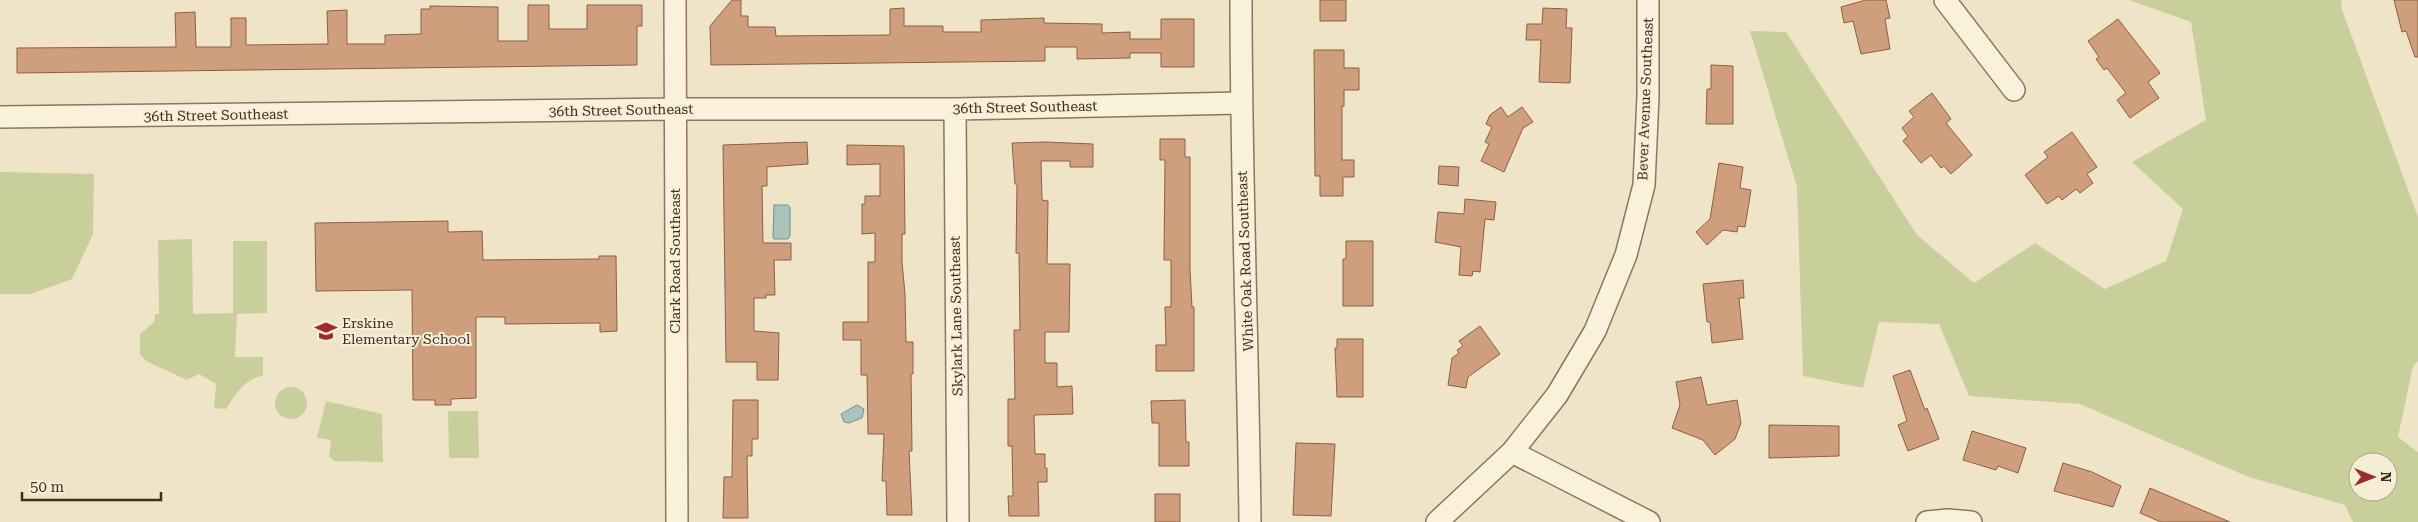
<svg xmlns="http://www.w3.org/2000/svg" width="2418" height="522" font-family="'Roboto Serif',serif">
<rect width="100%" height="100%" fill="#f0e4c8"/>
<path fill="#c9cf9b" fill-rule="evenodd" d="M2129 0H2342L2341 7 2418 217V361L2413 366 2398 437 2418 452V522H2353L2345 505 2246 476 2080 404 1969 396 1939 324 1879 322 1863 388 1803 376 1797 187 1750 31 1786 32 1917 235 1974 283 2035 243 2105 289 2166 261 2183 209 2132 162 2206 120 2191 22ZM2358 462H2388V492H2358Z
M0 172 94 174 93 234 72 279 31 294H0Z
M192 239 193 314 233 313V241H267V313L237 314 235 357H263V376C246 377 234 396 226 409L214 408 216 384 199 374 187 380 148 362 140 355V334L154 322 155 314H159L158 240Z
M275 403a16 16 0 1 1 32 0a16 16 0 1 1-32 0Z
M326 401 382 414 383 462 334 461 329 456 331 440 317 438Z
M448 411H478L479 458H449Z"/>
<path fill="#a9c4bc" stroke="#6f938a" d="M774 205H788L790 207V236L788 239H774L773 237Z
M857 405 864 409 862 418 849 423 844 422 841 414Z"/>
<path fill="#cf9f7d" stroke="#8d5f41" d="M732 0H741V16H748V27H775L776 36 890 35V9L904 8V26H943V32H981V20L1044 18V23L1102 24V33L1130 32V39H1161V19H1194V67H1161V53H1130V58L1077 59V47H1045V61L711 65 710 26Z
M1320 0H1346V21H1320Z
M1866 0H1886L1890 18 1885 19 1890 49 1861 54 1853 21 1844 23 1841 7Z
M2394 0H2418V57H2415L2406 31 2402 32Z
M528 5H549V29H587V5H642V26H637V65L17 73V48L176 47 175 13 195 12 196 47H231V18H246V45L328 44 327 11 347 10V44H385V35L421 34V9H430V6L498 7V41H528Z
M1543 8 1567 9 1566 28H1572L1570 83 1539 82 1541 40H1526L1527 24H1542Z
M2118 19 2160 73 2148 82 2159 98 2130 118 2117 100 2126 93 2107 68 2104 70 2096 59 2099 57 2088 41Z
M1314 50H1344V68H1359V90H1344V106H1342V160H1354V177H1343V196H1320V176H1315Z
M1711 65 1733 66V124H1706L1707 89H1711Z
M1932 93 1951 119 1946 123 1972 155 1951 174 1944 166 1941 168 1931 155 1921 163 1903 141 1908 136 1902 128 1914 117 1909 111Z
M1501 107 1508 117 1522 107 1533 122 1523 128 1504 172 1481 161 1489 144 1485 142 1492 127 1486 124 1490 115Z
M2072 132 2097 167 2087 174 2093 183 2080 193 2076 189 2062 200 2059 196 2047 204 2025 175 2048 157 2044 152Z
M1160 139H1185V157H1190V269L1192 307H1194V371H1156V345H1166L1165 307H1171V260H1164L1165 160H1160Z
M807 142 808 164 767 167V186H762L763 243H791V260H774L775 295H766V298H754V331L779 333 778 380H757V362H726L723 145Z
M1045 142 1093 144V167H1070V161H1041L1042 200 1048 201 1047 264H1070L1069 332H1045V363H1057V387L1072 386 1073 414 1034 415 1035 454H1045V468H1047V482H1038L1039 516H1009L1008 496H1013L1012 446H1008V399H1015L1014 330H1020L1019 253H1016L1017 184H1015L1012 143Z
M847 145 904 146 905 234H902V262L905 294 906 342H913V374H911L912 451H909L912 515H887L886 481H882L884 434H868L867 375H861V340H843V322H868V262H875V233L862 234V204H865V196H880V164L847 165Z
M1719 163 1743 167 1740 188 1751 190 1745 227 1738 226 1737 232 1723 230 1707 245 1696 232 1710 219Z
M1439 166 1459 167 1458 186 1438 184Z
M1465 199 1496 202 1494 220 1485 219 1480 272 1473 271 1472 276 1459 275 1461 247 1435 242 1438 212 1464 214Z
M448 221V232L482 231 483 260 599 259V256H616L617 331 600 332V323L505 324V317H476V398L451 399V405H435V400H413L412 290 316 291 315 223Z
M1346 241H1373V306H1343V259H1346Z
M1743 280 1744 298H1739L1743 339 1712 343 1710 322H1707L1703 284Z
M1480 326 1500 354 1468 377 1466 388 1448 385 1452 358 1459 353 1457 350 1463 346 1459 341Z
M1337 339H1363V397H1337L1335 348H1337Z
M1910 370 1925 410 1927 408 1939 439 1908 451 1898 425 1907 421 1893 376Z
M1701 377 1707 405 1737 400 1741 423 1735 439 1715 455 1703 440 1672 428 1680 405 1676 382Z
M733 400H758V439H752V456H747L748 518H723L724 477H732Z
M1185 400 1186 442H1189V466H1159V423H1152L1151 401Z
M1769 425 1839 426V456L1769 458Z
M1972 431 2026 448 2018 473 1998 466 1996 470 1963 460Z
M1296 443 1335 444 1331 516 1293 515Z
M2063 463 2092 472 2121 486 2113 507 2054 491Z
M2150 488 2230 522H2161L2140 513Z
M1155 494H1180V522H1155Z"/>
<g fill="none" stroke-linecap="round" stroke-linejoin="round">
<g stroke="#8d765c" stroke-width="24">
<path id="minor" d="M675 0 677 522
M1241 0C1241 174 1248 348 1250 522
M1945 0 2014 90
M955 109 958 522
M0 117 674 109H955L1241 103
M1512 452 1649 522
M1437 522 1512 452 1557 395 1595 331 1626 255 1644 185 1648 96V0
M1927 522 1948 520 1971 522"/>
</g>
<use href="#minor" stroke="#faf1dc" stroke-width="21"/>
</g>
<defs>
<g id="school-bare" transform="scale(1.725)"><path d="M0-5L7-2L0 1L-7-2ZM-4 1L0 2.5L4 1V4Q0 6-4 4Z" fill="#9e2a2b" stroke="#f7eed8" stroke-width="2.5" paint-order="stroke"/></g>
</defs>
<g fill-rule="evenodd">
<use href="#school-bare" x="326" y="331"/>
</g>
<g text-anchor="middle" stroke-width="4" stroke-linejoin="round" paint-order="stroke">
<g font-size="14" fill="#3d2e20" stroke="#f7eed8">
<text transform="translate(1645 99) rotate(-88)" y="5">Bever Avenue Southeast</text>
<text transform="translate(1025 107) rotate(-1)" y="5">36th Street Southeast</text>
<text transform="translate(621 110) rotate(-1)" y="5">36th Street Southeast</text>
<text transform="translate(216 115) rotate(-1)" y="5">36th Street Southeast</text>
<text transform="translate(675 261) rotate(-90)" y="5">Clark Road Southeast</text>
<text transform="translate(1245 261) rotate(-92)" y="5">White Oak Road Southeast</text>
<text transform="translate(956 316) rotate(-91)" y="5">Skylark Lane Southeast</text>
</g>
<g font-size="14" fill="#3d2e20" stroke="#f7eed8" text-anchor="start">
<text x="342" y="328">Erskine<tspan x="342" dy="16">Elementary School</tspan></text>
</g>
</g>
<g transform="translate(2373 477) rotate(90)"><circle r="24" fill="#f7eed8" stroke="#ada18e"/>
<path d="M0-4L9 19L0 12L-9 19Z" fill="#9e2a2b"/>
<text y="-8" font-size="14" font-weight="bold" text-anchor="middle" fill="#3d2e20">N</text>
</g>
<path d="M22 492v8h139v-8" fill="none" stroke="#3d2e20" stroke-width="2.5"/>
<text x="30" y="492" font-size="15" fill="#3d2e20" stroke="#f7eed8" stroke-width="4" paint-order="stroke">50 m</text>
</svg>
